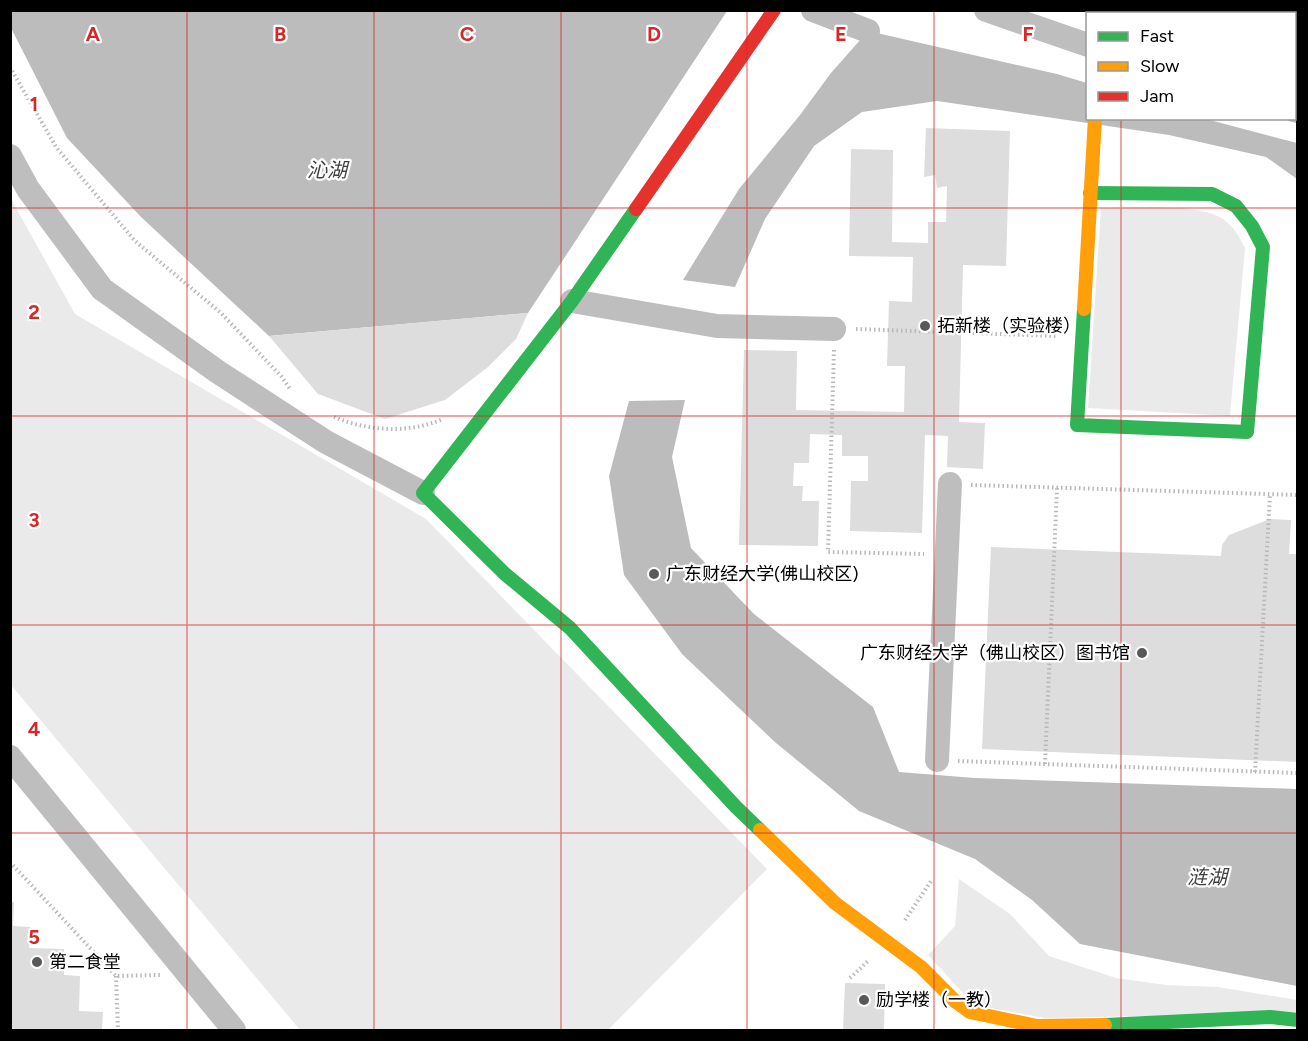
<svg xmlns="http://www.w3.org/2000/svg" width="1308" height="1041" font-family="Figtree,'Noto Sans SC',sans-serif">
<rect width="100%" height="100%" fill="#fff"/>
<path fill="#eaeaea" d="M10 197 75 314 426 519 767 869 608 1030H300L11 685Z
M1101 208C1130 208 1201 203 1223 219 1234 227 1239 236 1245 248L1230 416 1088 408Z
M959 879 1010 914 1049 956 1116 978 1166 985 1218 987 1297 1000V1013L1045 1018 974 1005 928 955 955 926Z"/>
<path fill="#bcbcbc" d="M11 10H727V11L528 313 269 336 141 217 67 138 11 28Z
M868 31 1057 74 1087 83 1088 118 1206 119 1297 143V179L1266 157 1169 135 937 101 862 112 814 146 765 219 735 287 683 280 739 189 800 115 831 73Z
M685 400 672 457 691 548 754 614 873 707 899 772 975 778 1297 789V986L1080 944 1032 900 975 859 859 811 776 743 682 654 624 575 609 476 629 401Z"/>
<g fill="none" stroke-linecap="round" stroke-linejoin="round">
<path stroke="#bcbcbc" stroke-width="24" d="M813 10 868 31"/>
</g>
<path fill="#ddd" d="M926 128 1010 131 1006 266 963 265 959 422 985 423 983 469 947 467 948 436 925 435 922 533 850 531 851 481H868V456H842V435L810 434 809 463H794L793 486H803L802 501H819L818 546 739 545 744 350 797 351 796 410 904 412 905 366H887L889 301 912 302 913 257 849 256 851 149 893 150 892 242 928 243V222H946L947 186 937 188 935 175 924 177Z
M528 313 516 339 488 367 445 400 385 419 318 394 269 336Z
M1270 519 1291 520 1289 554H1298V762L982 749 991 547 1221 556 1222 545 1229 535Z
M10 902H14L13 926 30 927 29 948 64 949V975L80 976 79 1011 103 1012 102 1030H10Z
M845 983 885 984 884 1030H843Z"/>
<g fill="none" stroke-linecap="round" stroke-linejoin="round">
<path stroke="#b8b8b8" stroke-width="4" stroke-dasharray="1.5 3" stroke-linecap="butt" d="M1272 14V10
M10 67 56 147 135 241 221 313 281 376 290 389
M856 329 1056 336
M834 350 828 552 924 554
M334 417C368 431 408 434 443 419
M971 485 1298 495
M958 761 1298 773
M1045 764 1057 488
M1255 772 1270 494
M10 862 116 976 160 975
M905 920 931 881
M116 976 118 1030
M850 978 868 961"/>
<path stroke="#bebebe" stroke-width="24" d="M986 10 1088 45
M1099 14V10
M1294 110 1298 111
M10 156 28 189 102 289 218 372 326 442 423 493
M572 301 717 326 834 329
M10 757 234 1030
M937 760 950 484"/>
<path stroke="#30b455" stroke-width="14" d="M636 209 572 301 423 493 505 574 570 628 736 807 760 830
M1084 309 1077 425 1247 432 1263 247 1252 226 1236 206 1212 194 1090 193
M1105 1025 1270 1017 1298 1020"/>
<path stroke="#ff9f0a" stroke-width="14" d="M1084 309 1095 118
M760 830 835 903 921 967 955 1001 970 1012 1037 1026 1105 1025"/>
<path stroke="#e5322d" stroke-width="14" d="M636 209 774 10"/>
</g>
<path fill="none" stroke="#d62828" stroke-width="1.5" stroke-opacity="0.55" d="M187 10V1030M374 10V1030M561 10V1030M747 10V1030M934 10V1030M1121 10V14M1121 118V1030M10 208H1298M10 416H1298M10 625H1298M10 833H1298"/>
<g fill="#595959" stroke="#fff" stroke-width="2">
<circle cx="925" cy="326" r="6"/>
<circle cx="654" cy="574" r="6"/>
<circle cx="1142" cy="653" r="6"/>
<circle cx="37" cy="962" r="6"/>
<circle cx="864" cy="1000" r="6"/>
</g>
<g text-anchor="middle" stroke-width="4.5" stroke-linejoin="round" paint-order="stroke">
<g font-size="18" fill="#000" stroke="#fff" text-anchor="start">
<text x="937" y="332">拓新楼（实验楼）</text>
<text x="666" y="580">广东财经大学(佛山校区)</text>
<text x="1130" y="659" text-anchor="end">广东财经大学（佛山校区）图书馆</text>
<text x="49" y="968">第二食堂</text>
<text x="876" y="1006">励学楼（一教）</text>
</g>
<g font-size="20" font-style="italic" fill="#414141" stroke="#fff">
<text x="327" y="177">沁湖</text>
<text x="1207" y="884">涟湖</text>
</g>
</g>
<g font-size="20" text-anchor="middle" font-weight="bold" fill="#d62828" stroke="#fff" stroke-width="4.5" stroke-linejoin="round" paint-order="stroke">
<text x="93" y="41">A</text>
<text x="280" y="41">B</text>
<text x="467" y="41">C</text>
<text x="654" y="41">D</text>
<text x="841" y="41">E</text>
<text x="1028" y="41">F</text>
<text x="34" y="111">1</text>
<text x="34" y="319">2</text>
<text x="34" y="527">3</text>
<text x="34" y="736">4</text>
<text x="34" y="944">5</text>
</g>
<rect width="1308" height="1041" fill="none" stroke="#000000" stroke-width="24"/>
<rect x="1086" y="12" width="210" height="108" fill="#ffffff" stroke="#999999" stroke-width="1.5"/>
<rect x="1098" y="32" width="30" height="9" fill="#30b455" stroke="#999999" stroke-width="1.5"/>
<text x="1140" y="42" font-size="18" fill="#000000">Fast</text>
<rect x="1098" y="62" width="30" height="9" fill="#ff9f0a" stroke="#999999" stroke-width="1.5"/>
<text x="1140" y="72" font-size="18" fill="#000000">Slow</text>
<rect x="1098" y="92" width="30" height="9" fill="#e5322d" stroke="#999999" stroke-width="1.5"/>
<text x="1140" y="102" font-size="18" fill="#000000">Jam</text>
</svg>
